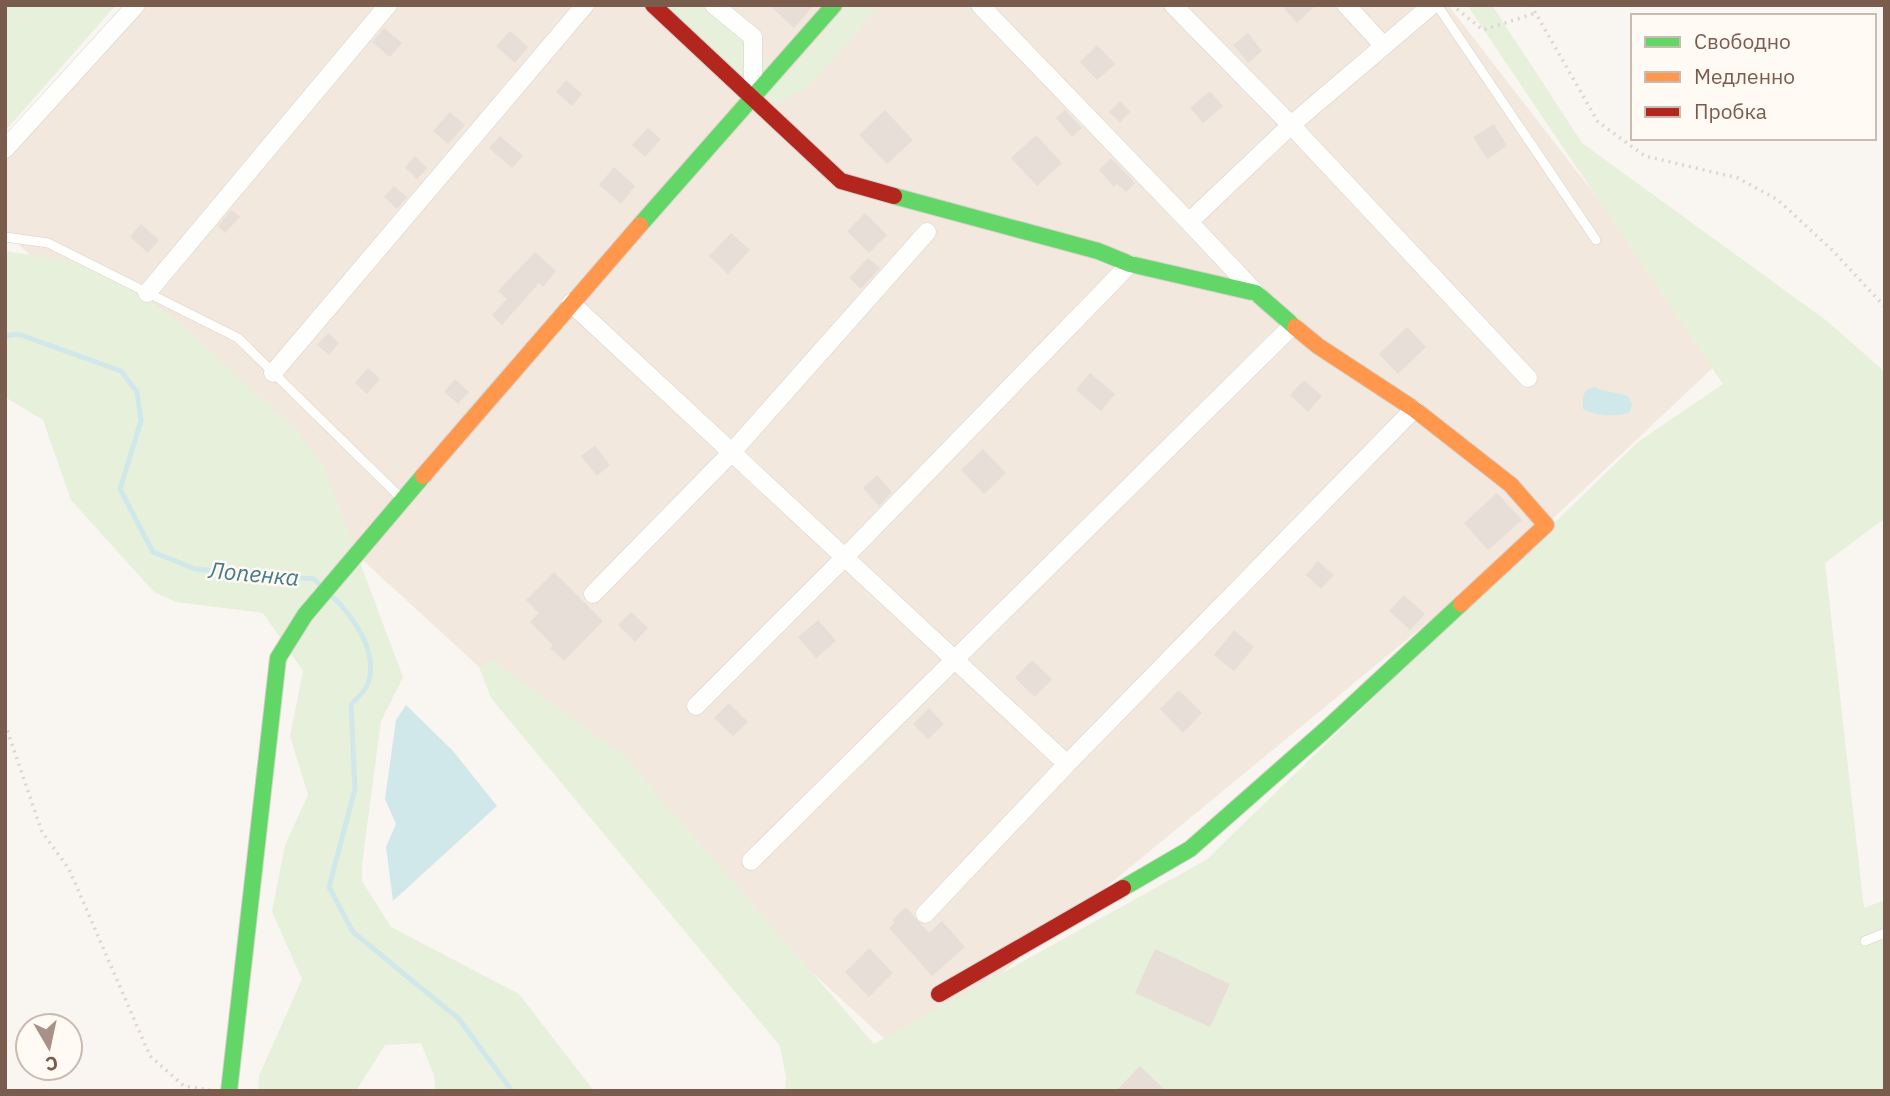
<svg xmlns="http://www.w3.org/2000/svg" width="1890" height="1096" font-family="'IBM Plex Sans',sans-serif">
<rect width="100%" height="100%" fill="#f9f5f0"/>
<path fill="#f2e8de" d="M133 5H1448L1722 359 1546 525 902 1055 5 232V149Z"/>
<path fill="#e7f0db" d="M5 5H116L5 131Z
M655 5H702L786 78 847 5H880L810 85 777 105Z
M1467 5H1492L1582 143 1827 321 1885 372V521H1881L1825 563 1864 908 1885 900V1091H785L786 1078 780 1046 491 698 479 667 492 660 623 755 874 1044 1206 860 1638 442 1723 384Z
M5 251 75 262 129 286 179 322 297 431 324 467 403 677 381 721 362 864V881L391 927 519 994 594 1091H435L434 1075 421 1043 385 1045 356 1091H258L259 1076 302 979 272 912 285 845 308 795 290 736 303 671 263 613 176 602 154 592 71 500 43 420 5 397Z"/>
<path fill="#d0e8ea" d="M1595 387C1607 393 1616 392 1628 396L1632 404 1630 412C1617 418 1596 416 1583 409V397L1586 390Z
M406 705 453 751 497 806 393 901 386 847 396 824 385 799 396 720Z"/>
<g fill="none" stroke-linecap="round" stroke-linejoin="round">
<path stroke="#d0e8ea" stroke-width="5" d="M5 336 18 334 121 371 137 392 141 421 120 489 153 552 195 569 314 579 321 586
M331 595C353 616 379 652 368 683 366 691 356 699 351 705L355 789 329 887 353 932 459 1019 512 1091"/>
</g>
<path fill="#e6ded7" d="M769 5H814L794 28Z
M1281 5H1316L1297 23Z
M384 28 402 43 390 57 372 42Z
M510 31 528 47 515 63 496 46Z
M1248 33 1262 51 1248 63 1233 45Z
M1097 45 1115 64 1097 80 1080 62Z
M566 80 582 94 572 106 556 92Z
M1210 91 1223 106 1203 123 1190 108Z
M1120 101 1130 112 1120 122 1109 112Z
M885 110 913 140 887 164 859 135Z
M1065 110 1082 128 1072 137 1056 118Z
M450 112 465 125 448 144 433 131Z
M1494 124 1507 146 1487 159 1473 137Z
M648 128 661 139 645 157 632 145Z
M1036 135 1062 163 1037 186 1011 158Z
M500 136 523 156 512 168 489 148Z
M415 156 427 168 417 179 405 167Z
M1111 158 1135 183 1126 192 1117 184 1114 187 1099 170Z
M614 167 635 186 621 204 599 185Z
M394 186 407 197 397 209 384 197Z
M231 210 240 217 225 233 218 226Z
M865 213 887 235 869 253 847 231Z
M141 224 159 240 148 253 130 237Z
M731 233 750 250 728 274 709 256Z
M535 252 556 271 543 287 539 283 502 325 492 315 507 299 498 291Z
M868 258 880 268 861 289 849 278Z
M1407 327 1426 347 1398 374 1379 354Z
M328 333 339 343 329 355 317 345Z
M368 368 380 379 367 394 355 383Z
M1090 373 1115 394 1101 411 1076 390Z
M455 379 469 392 458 404 444 392Z
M1304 380 1322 396 1308 412 1290 395Z
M595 446 610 465 597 476 581 456Z
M983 449 1006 473 984 494 961 470Z
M877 475 892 492 879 506 863 488Z
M1497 493 1522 520 1488 550 1464 523Z
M1318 561 1334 575 1321 589 1306 575Z
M554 572 603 621 564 661 550 648 553 645 530 622 539 613 526 600Z
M1404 595 1425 614 1410 630 1389 611Z
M631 612 648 628 635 642 618 625Z
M818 620 836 641 816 658 798 637Z
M1234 630 1254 647 1234 671 1214 655Z
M1032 660 1052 679 1035 697 1015 678Z
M1179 690 1202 713 1183 733 1160 709Z
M729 703 748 722 733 736 714 718Z
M929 708 944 724 928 739 913 724Z
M906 907 929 933 942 921 965 947 932 976 889 928 895 922 892 920Z
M869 948 893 973 869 997 845 972Z
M1155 949 1230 984 1210 1027 1135 993Z
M1140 1066 1166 1091H1116Z"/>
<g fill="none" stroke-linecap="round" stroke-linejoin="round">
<g stroke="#d7d1cb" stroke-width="10">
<path id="lane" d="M1437 5 1596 240
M5 237 48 243 238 338 402 499
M1865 941 1885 933"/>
</g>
<g stroke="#d7d1cb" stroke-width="19">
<path id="street" d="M714 5 753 37V99
M980 5 1189 222
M1173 5 1291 125 1528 378
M1346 5 1384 46
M5 149 136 5
M147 293 388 5
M1256 293 1189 222 1291 125 1432 5
M571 303 1067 764 925 914
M273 373 585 5
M593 594 732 452 927 232
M696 706 845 557 1130 264
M1067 764 1414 409
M751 861 1293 325"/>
</g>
<g stroke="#d9d2cb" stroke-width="18">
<path id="fast" d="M894 196 1098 251 1130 264 1256 293 1295 327
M640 225 834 5
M1123 888 1190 849 1324 731 1461 604
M229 1091 278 658 305 615 423 476"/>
</g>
<g stroke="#d9d2cb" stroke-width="18">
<path id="slow" d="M1295 327 1318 346 1414 409 1511 485 1546 525 1461 604
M423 476 640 225"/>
</g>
<g stroke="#d9d2cb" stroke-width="18">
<path id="jam" d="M653 5 841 181 894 196
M939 994 1123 888"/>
</g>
<path stroke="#dcd5d0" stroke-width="3.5" stroke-dasharray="2 5" stroke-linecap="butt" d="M1531 5 1598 122 1645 156 1738 178 1778 200 1832 250 1885 307
M1457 9 1483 30 1536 13
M5 724 42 832 69 869 150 1056 184 1086 210 1090"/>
<use href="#lane" stroke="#fefefd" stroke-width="9"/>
<use href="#street" stroke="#fefefd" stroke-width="18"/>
<use href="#fast" stroke="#63d668" stroke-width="16"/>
<use href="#slow" stroke="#ff974d" stroke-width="16"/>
<use href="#jam" stroke="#b3261e" stroke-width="16"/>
</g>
<g text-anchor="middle" stroke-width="5" stroke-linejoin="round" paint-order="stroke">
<g font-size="23" font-style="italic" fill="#437c86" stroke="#fffaf3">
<text transform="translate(254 574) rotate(5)" y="8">Лопенка</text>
</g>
</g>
<rect width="1890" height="1096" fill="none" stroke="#7a5c4d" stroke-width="14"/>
<rect x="1631" y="14" width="245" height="126" fill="#fffaf3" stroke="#cabbb1" stroke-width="2"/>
<rect x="1645" y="37" width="35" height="10" fill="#63d668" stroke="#cabbb1" stroke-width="2"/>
<text x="1694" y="49" font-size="21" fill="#7a5c4d">Свободно</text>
<rect x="1645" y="72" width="35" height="10" fill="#ff974d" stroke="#cabbb1" stroke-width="2"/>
<text x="1694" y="84" font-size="21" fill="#7a5c4d">Медленно</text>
<rect x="1645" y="107" width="35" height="10" fill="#b3261e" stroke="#cabbb1" stroke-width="2"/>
<text x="1694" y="119" font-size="21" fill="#7a5c4d">Пробка</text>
<g transform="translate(49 1047) rotate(171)"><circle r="33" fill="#fffaf3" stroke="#cabbb1" stroke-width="2"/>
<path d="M0-5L12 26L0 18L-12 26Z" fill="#a69286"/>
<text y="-10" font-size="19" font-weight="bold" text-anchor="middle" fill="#7a5c4d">С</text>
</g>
</svg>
